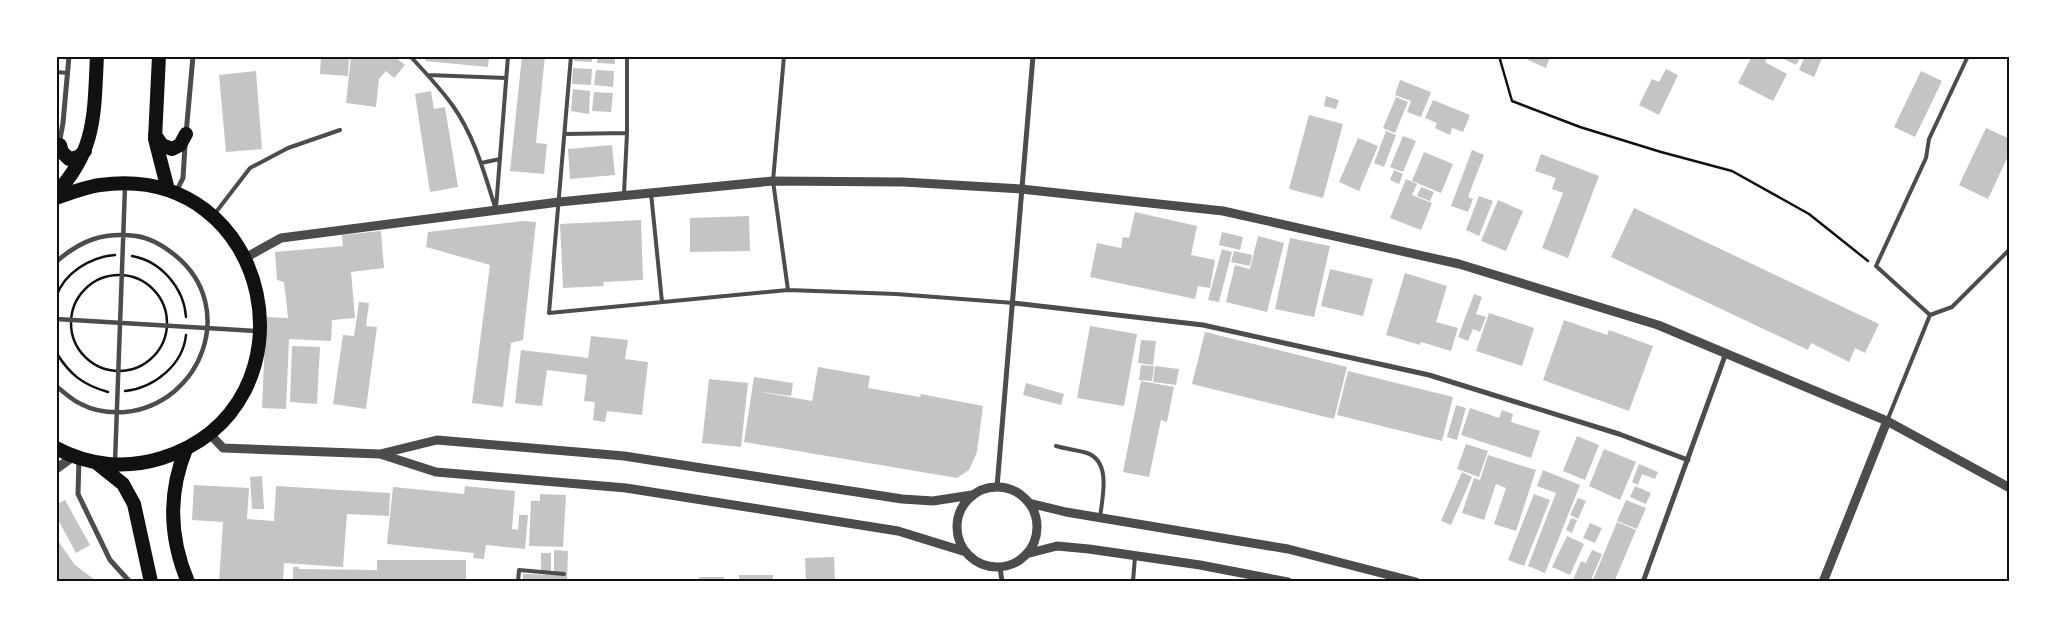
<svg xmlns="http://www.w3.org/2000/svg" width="2066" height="638" font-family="Signika,sans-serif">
<rect width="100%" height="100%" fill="#fff"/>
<path fill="#c4c4c4" d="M321 56H349L348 76 320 74Z
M351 56H394L405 65 394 78 386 71 379 79 376 107 346 103Z
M426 56H489L488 67 425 61Z
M522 56H545L536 143 547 144 544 174 510 171Z
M574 56H592V62L574 61Z
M598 56H615V64L597 63Z
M1530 56H1550L1546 68 1528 60Z
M1752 56H1768L1765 62 1787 74 1773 101 1738 83Z
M1778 56H1801L1796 65Z
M1805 56H1823L1814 77 1799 70Z
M573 68 592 69 591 85 572 84Z
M1666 69 1678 75 1659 115 1639 105 1652 79 1659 82Z
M596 70 614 71 613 87 594 85Z
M256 71 262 149 226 152 219 75Z
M1921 71 1942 81 1915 137 1894 127Z
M1400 80 1431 92 1421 117 1407 112 1411 101 1395 95Z
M573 89 590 91 589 114 571 111Z
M431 91 434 109 445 107 458 187 430 192 415 94Z
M594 92 613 93 611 112 592 111Z
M1326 96 1339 100 1336 109 1324 106Z
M1396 97 1408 102 1395 133 1383 128Z
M1433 100 1470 115 1463 132 1452 128 1450 135 1435 128 1437 123 1425 118Z
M1309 115 1343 124 1323 198 1289 189Z
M1986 128 2010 139V152L1988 199 1959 185Z
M1386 131 1396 135 1384 167 1374 163Z
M1403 136 1416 141 1403 172 1390 167Z
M1358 138 1378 146 1359 191 1339 182Z
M612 145 615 175 570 179 568 149Z
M1472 150 1484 155 1468 197 1473 199 1468 212 1451 206Z
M1424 152 1453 164 1441 193 1412 181Z
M1541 154 1599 176 1568 258 1542 248 1563 193 1552 189 1556 178 1535 171Z
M1394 170 1403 174 1399 184 1390 180Z
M1406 179 1417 184 1412 195 1432 203 1421 230 1390 218Z
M1421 187 1434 192 1430 201 1417 196Z
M1479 196 1493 201 1479 236 1466 230Z
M1498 200 1523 211 1506 251 1481 241Z
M1634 208 1879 324 1865 353 1855 348 1849 362 1811 343 1808 350 1611 257Z
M1135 212 1197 226 1191 255 1215 260 1210 288 1198 286 1195 299 1090 277 1097 243 1121 248 1123 237 1129 238Z
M749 216 750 251 690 252V218Z
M641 220 643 280 603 282 604 286 563 288 560 224Z
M523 221 536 222 523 340 511 343 503 407 472 403 490 265 426 247 428 232Z
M381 231 384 268 351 272 355 318 332 320 331 341 289 339 286 409 262 408 266 317 288 318 284 282 277 280 275 252 343 246 342 235Z
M1222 232 1243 237 1240 250 1219 245Z
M1258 236 1284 243 1267 312 1226 302 1235 265 1250 269Z
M1290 238 1330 246 1314 317 1275 309Z
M1222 249 1232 252 1219 302 1208 300Z
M1234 251 1252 255 1250 266 1231 262Z
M1330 269 1373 279 1363 316 1321 306Z
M1405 273 1447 286 1436 322 1458 328 1451 351 1421 342 1420 345 1386 335Z
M1474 294 1482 297 1476 314 1486 317 1480 332 1473 329 1468 341 1458 337Z
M359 302 369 303 366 326 377 327 366 409 333 404 343 335 354 336Z
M1489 313 1534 328 1522 366 1476 351Z
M1564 320 1607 335 1609 330 1653 346 1629 411 1543 380Z
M1090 326 1137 334 1124 406 1077 398Z
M1205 332 1347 367 1334 419 1192 384Z
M591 336 628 340 625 359 648 362 642 415 607 411 605 422 593 420 595 402 584 401 587 375 547 370 542 406 515 403 521 350 588 358Z
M1141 340 1156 341 1153 365 1138 363Z
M292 346 320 347 317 404 290 402Z
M1141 365 1154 366 1152 381 1139 380Z
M1155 366 1179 369 1176 385 1153 382Z
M818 367 870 376 868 388 920 397 921 394 983 406 977 452 969 470 957 478 744 442 754 377 793 383 791 396 755 391 812 401Z
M1348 371 1453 397 1442 441 1337 415Z
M709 379 748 383 741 447 702 443Z
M1141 381 1174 387 1167 422 1161 420 1149 477 1123 472Z
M1026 383 1064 394 1061 405 1023 395Z
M1456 405 1466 408 1457 440 1447 437Z
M1470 408 1499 418 1502 410 1513 414 1511 422 1540 431 1531 458 1461 435Z
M1577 436 1599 445 1585 480 1563 471Z
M1466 444 1488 451 1479 477 1457 469Z
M1604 449 1636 462 1620 500 1589 486Z
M1488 455 1536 470 1516 531 1494 524 1506 488 1496 484 1484 520 1462 513 1474 478 1480 480Z
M1639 464 1658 472 1655 479 1642 474 1638 485 1632 482Z
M1543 470 1580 485 1545 573 1528 566 1556 493 1537 486Z
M1462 472 1472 477 1451 525 1441 521Z
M262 476 264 509H252L250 477Z
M194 485 249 488 247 519 274 521 276 486 390 493 389 516 347 514 343 567 284 563 283 582H219L223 522 192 520Z
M465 486 515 491 512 529 518 530 519 515H528L525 549 486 545 484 559 473 558 474 553 387 544 393 487 464 494Z
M1635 486 1651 493 1646 504 1630 497Z
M540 494 566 495 563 547 529 546 531 501H540Z
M1534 494 1550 500 1524 566 1508 560Z
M1578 498 1586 501 1578 519 1570 515Z
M65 500 90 545 76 553 56 516V505Z
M1626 500 1646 508 1637 529 1617 521Z
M1571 518 1577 520 1572 533 1566 530Z
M1617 522 1636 530 1614 582H1592Z
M1590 523 1602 528 1595 543 1583 538Z
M1567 536 1584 544 1570 575 1552 567Z
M56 538 75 565 95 580 94 582H56Z
M554 550 568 551 567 582H523V574L554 575Z
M1592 550 1602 554 1590 582H1572L1581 561 1586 563Z
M541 553H551V571H541Z
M834 557 835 582H806L805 558Z
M377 560H466V582H293V567H299V569L377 570Z
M739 575H773V582H739Z
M699 577H724V582H699Z"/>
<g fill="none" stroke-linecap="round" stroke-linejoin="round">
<path stroke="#111" stroke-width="2.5" d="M1499 56 1512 101 1580 127 1661 152 1732 171 1809 214 1868 261
M132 256C161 261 184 288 186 317
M71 323a48 48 0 1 1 96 0a48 48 0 1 1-96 0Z
M56 297C64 273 90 257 115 255
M56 352C69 374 83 385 108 392
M125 391C154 388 183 365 186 335"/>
<path stroke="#4c4c4c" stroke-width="4" d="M410 56C425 72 440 88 453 106 475 137 485 176 496 210
M571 56 549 313 788 290 896 294 1014 303
M784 56 773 181 788 290
M56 72 68 73
M428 75 506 78
M565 134 627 133
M481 163 500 159
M651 193 662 302
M624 194 627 133V56
M496 208 508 56
M213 216 250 168 288 148 340 130
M1930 315 1952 307 2010 249
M1887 421 1930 315 1876 266 1926 158 1929 139 1968 56
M1056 446C1066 449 1077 450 1087 453 1112 462 1102 498 1100 518
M518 582 519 570 564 574
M1133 582 1135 556"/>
<path stroke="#4c4c4c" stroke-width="4.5" d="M56 262C81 240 103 232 136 236 152 238 165 247 176 256 238 307 202 404 125 412 111 413 94 411 81 404 72 400 64 392 56 386
M56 319 257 331
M115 462 125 187"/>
<path stroke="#4c4c4c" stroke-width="5" d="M186 134 193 56
M56 160 63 123 69 56
M176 192 183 178 185 145
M1014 303 1203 325 1429 375 1619 434 1688 460
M79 459 78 494 110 560 130 582
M997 487 1033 56
M1000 567 1002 582
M1643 582 1726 353"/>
<path stroke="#4c4c4c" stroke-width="9" d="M245 258 281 238 559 202 773 181 903 182 1021 189 1223 211 1459 264 1658 325 1887 421 2010 488
M209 433 223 448 380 454 436 472 626 488 898 531 966 552
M380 454 437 440 624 456 902 499 933 501 972 495
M56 469 74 456
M957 527a40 40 0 1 1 80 0a40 40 0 1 1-80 0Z
M1029 503 1066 512 1288 549 1416 582
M1026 554 1057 546 1089 549 1200 565 1288 582
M1823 582 1887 421"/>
<path stroke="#111" stroke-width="14" d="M159 56 155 139 168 190
M155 135 162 145 172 149 180 145 186 134
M60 145 62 152 69 159 78 157 85 151
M56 193C97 150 94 111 97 56
M56 198C70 193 85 187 100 185 274 161 323 407 162 458 127 469 89 466 56 448
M186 449C168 493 169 537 188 582
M98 464 123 484 134 504 151 582"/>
</g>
<rect width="2066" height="638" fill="none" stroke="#ffffff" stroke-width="115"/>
<rect x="58" y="58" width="1950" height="522" fill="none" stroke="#111" stroke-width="2"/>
</svg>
